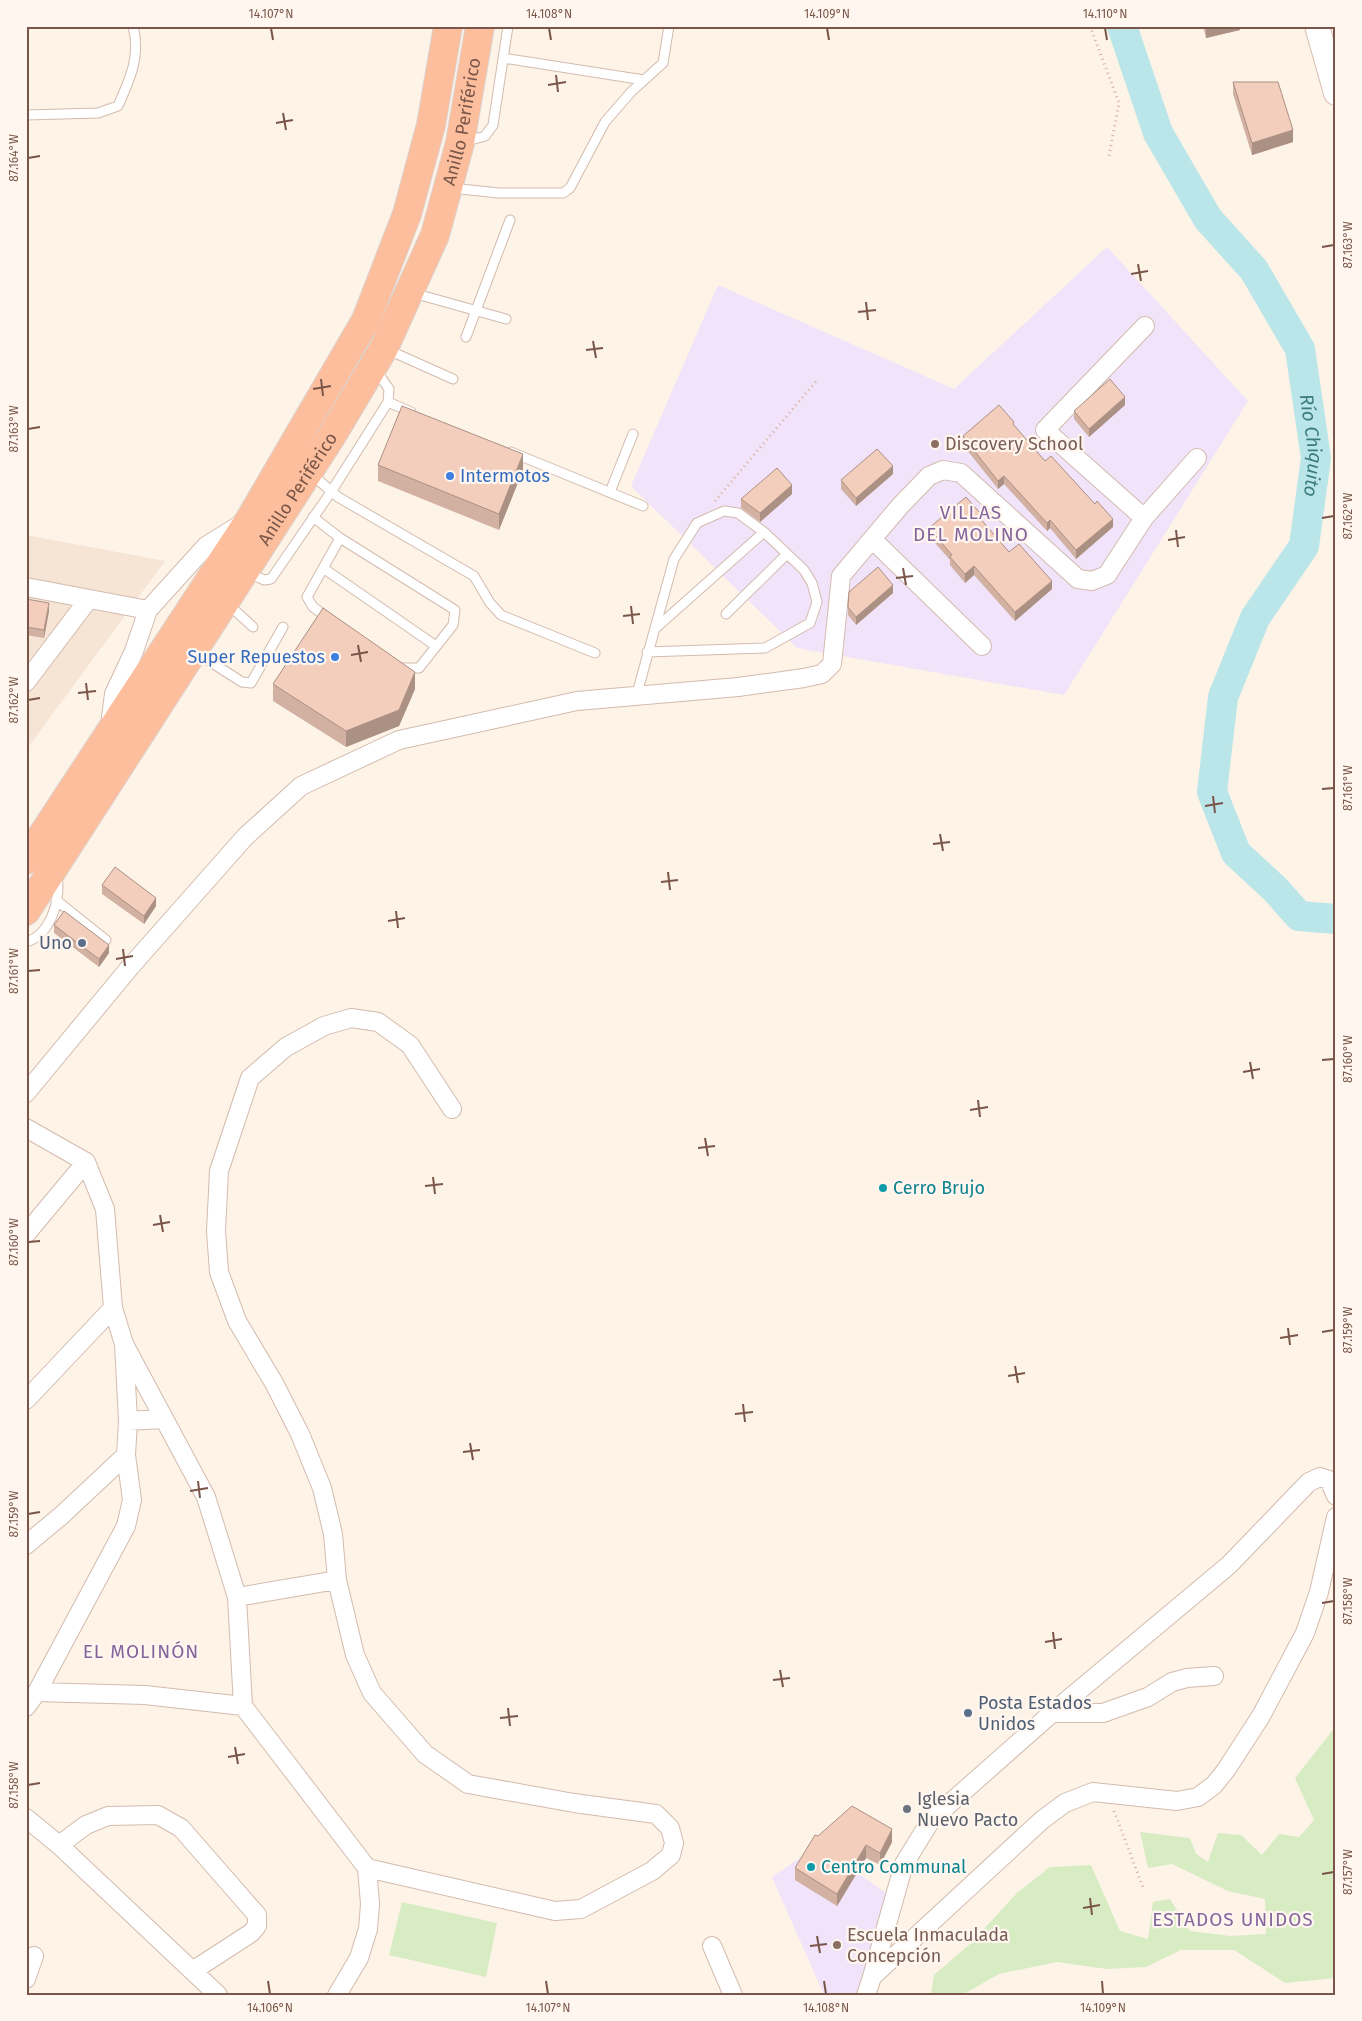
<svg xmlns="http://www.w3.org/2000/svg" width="1362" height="2021" font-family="'Fira Sans',sans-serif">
<rect width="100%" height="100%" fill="#fdf3e7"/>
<path fill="#f6e4d5" d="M26 535 165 561 26 750Z"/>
<path fill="#f0e3fa" d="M1107 247 1248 401 1064 695 797 648 631 486 718 285 954 389Z
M819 1845 887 1894 858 1995H824L772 1877Z"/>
<path fill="#d8ecc4" d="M1336 1726V1978L1285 1983 1234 1950H1181L1146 1967 1107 1969 1057 1962 999 1974 962 1995H931L934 1975 970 1944 1017 1893 1050 1867 1091 1865 1120 1931 1148 1939 1153 1902 1170 1899 1190 1931 1230 1936 1266 1934 1265 1899 1228 1891 1172 1864 1148 1868 1140 1832 1190 1838 1196 1854 1208 1862 1218 1833 1241 1835 1262 1855 1279 1834 1299 1837 1314 1820 1295 1778Z
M402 1902 497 1923 486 1977 389 1955Z"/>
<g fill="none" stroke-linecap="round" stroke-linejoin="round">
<path stroke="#bae6e9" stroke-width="30" id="s1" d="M1122 26 1158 133 1208 219 1254 270 1300 349 1316 458 1304 546 1255 618 1223 697 1212 792 1236 853 1275 889 1299 916 1336 919"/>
<g stroke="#d3bbae" stroke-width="11">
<path id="service" d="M503 58 644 80
M26 115 98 113 118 106C130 79 141 56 133 26
M463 142 485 136 493 125 508 26
M451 188 499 193H563L570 188 605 122 631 92 663 63 669 26
M413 293 506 319
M466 337 510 220
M386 349 453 379
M388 402 411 412
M511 452 643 506
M310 473 338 497 474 576 490 603 501 615 595 653
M610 492 633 434
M313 517 340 538 455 610 453 625 419 668H401
M323 568 436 646
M247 572 264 580 271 579 331 492 388 402 389 389 375 369
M227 603 253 627
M726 614 787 554
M328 618 313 607 307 597 340 538
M657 627 764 532
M195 652 242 682 251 683 283 627
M636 697 674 559 697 523 724 511 738 513 764 532 804 570 812 583 817 602 810 623 765 648 647 652
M56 900 106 940
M26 942C51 935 61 899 57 876"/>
</g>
<g stroke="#d3bbae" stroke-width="20">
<path id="minor" d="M1144 518 1045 430 1145 326
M872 539 982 646
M26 587 148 610
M26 682 88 600
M110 725 114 694 134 651 148 610 206 546 243 523
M26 1093 131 966 245 837 301 786 399 740 577 701 738 687 804 678 822 674 832 664 841 576 900 506 929 476 943 470 961 473 1078 579 1092 581 1107 575 1144 518 1197 458
M26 1128 86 1162 105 1209 113 1308 124 1344 128 1421 126 1455 132 1500 126 1526 37 1692 26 1707
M26 1234 86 1162
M124 1344 206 1497 237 1597 243 1706 367 1868 370 1904 368 1929 359 1958 337 1995
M26 1400 113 1308
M128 1421 163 1419
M26 1545 62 1515 126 1455
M237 1597 337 1580
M37 1692 145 1695 243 1706
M1052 1713H1103L1148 1697 1172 1682 1187 1678 1214 1676
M26 1818 59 1845 218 1995
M59 1845 86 1825 108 1816 158 1815 181 1828 257 1915V1926L251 1933 194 1970
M367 1868 555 1911 581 1909 652 1871 671 1855 674 1843 670 1828 656 1814 574 1803 468 1784 425 1754 372 1693 355 1655 337 1580 333 1534 322 1488 300 1434 274 1383 237 1321 219 1272 216 1231 219 1171 250 1078 286 1047 324 1026 351 1018 378 1022 410 1045 452 1109
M712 1946 733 1995
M872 1977 904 1864 931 1820 1052 1713 1229 1565 1309 1482 1320 1477 1329 1480 1336 1496
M26 1979 34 1956
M866 1995 872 1977 1042 1820 1065 1803 1093 1792 1177 1801 1198 1797 1214 1785 1226 1770 1261 1716 1305 1633 1319 1592 1336 1517"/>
</g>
<g stroke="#d8bcae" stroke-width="26">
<path id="secondary" d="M1317 26 1336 93"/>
</g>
<g stroke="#dcd3d0" stroke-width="30">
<g id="trunk">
<path d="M26 860 250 519 366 320 407 214 431 125 448 26"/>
<path id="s2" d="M26 911 331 437 384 348 435 235 460 143 480 26"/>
</g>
</g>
<path stroke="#dab1a0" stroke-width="3" stroke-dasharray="1 4" stroke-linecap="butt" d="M1090 26 1119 103 1109 156
M715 501 818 379
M1114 1811 1144 1890"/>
<use href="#service" stroke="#fff" stroke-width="9"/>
<use href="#minor" stroke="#fff" stroke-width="18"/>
<use href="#secondary" stroke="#fff" stroke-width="24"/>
<use href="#trunk" stroke="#fcbe9c" stroke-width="28"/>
</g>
<path fill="#d2b1a3" d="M1203 26H1240V30L1206 38Z
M1233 82 1293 142 1252 155 1233 94Z
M1125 405 1089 437 1074 419V411Z
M1014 426 1045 461 1113 527 1076 559 1050 528 1047 531 1004 484 998 489 963 445V436Z
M378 465 523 470 499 530 378 481Z
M893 474 856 506 841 489V480Z
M792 494 760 522 741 508V499Z
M981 519 1009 552 1052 589 1015 621 974 575 965 583 950 565V560L929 536V528Z
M893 593 856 625 848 615V607Z
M26 599 49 611 44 638 26 635Z
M273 684 415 689 399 726 346 747 273 701Z
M102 885 156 906 144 924 102 894Z
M54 925 109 953 99 967 54 933Z
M818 1836 892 1842 880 1865 866 1858 837 1906 795 1880V1868Z"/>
<path fill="#ab9084" d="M1206 26H1240V30L1206 38Z
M1293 130V142L1252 155V143Z
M1125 397V405L1089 437V429Z
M523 454V470L499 530V514Z
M893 466V474L856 506V498Z
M1004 476V484L998 489V481Z
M792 485V494L760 522V513Z
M1113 519V527L1076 559V550Z
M1050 520V528L1047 531V523Z
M974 566V575L965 583V574Z
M1052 581V589L1015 621V612Z
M893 585V593L856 625V617Z
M49 603V611L44 638V630Z
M415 672V689L399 726 346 747V731Z
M156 898V906L144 924V916Z
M109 945V953L99 967V959Z
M892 1829V1842L880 1865V1853Z
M866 1845V1858L837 1906V1894Z"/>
<path fill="#f4cebd" stroke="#ab9084" d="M1233 82H1278L1293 130 1252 143Z
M1110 379 1125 397 1089 429 1074 411Z
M999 405 1014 422 1013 424 1045 461 1051 456 1095 504 1097 501 1113 519 1076 550 1050 520 1047 523 1004 476 998 481 963 436Z
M402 406 523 454 499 514 378 465Z
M877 449 893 466 856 498 841 480Z
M777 468 792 485 760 513 741 499Z
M966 497 981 514 978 516 1009 552 1019 544 1052 581 1015 612 974 566 965 574 950 557 952 555 929 528Z
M878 567 893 585 856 617 848 607 849 592Z
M26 599 49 603 44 630 26 627Z
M323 608 415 672 399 710 346 731 273 684Z
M115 867 156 898 144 916 102 885Z
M64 911 109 945 99 959 54 925Z
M852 1806 892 1829 880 1853 866 1845 837 1894 795 1868 815 1835 818 1836Z"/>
<path fill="none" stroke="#795649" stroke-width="2" d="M271 28 273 40M549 28 551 40M827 28 829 40M1105 28 1107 40M556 75 558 92M548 85 566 82M283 113 286 130M276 123 293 120M28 158 40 156M1322 247 1334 245M1138 264 1141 281M1131 274 1148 271M866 302 868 320M858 312 876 310M593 341 596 358M586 350 603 348M321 379 323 396M313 389 331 386M28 429 40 427M1322 518 1334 516M1176 530 1178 547M1168 540 1185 537M903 568 906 585M896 578 913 576M631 606 633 624M623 616 640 614M358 645 361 662M351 655 368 652M86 683 88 700M78 693 96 691M28 700 40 698M1322 789 1334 788M1213 796 1215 813M1205 806 1223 803M940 834 943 851M933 844 950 842M668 872 670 890M661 882 678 880M396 911 398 928M388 921 405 918M123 949 125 966M116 959 133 956M28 971 40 970M1322 1060 1334 1059M1250 1062 1253 1079M1243 1072 1260 1069M978 1100 980 1117M970 1110 988 1107M705 1138 708 1156M698 1148 715 1146M433 1177 435 1194M425 1186 443 1184M160 1215 163 1232M153 1225 170 1222M28 1242 40 1241M1288 1328 1290 1345M1322 1332 1334 1330M1280 1338 1298 1335M1015 1366 1018 1383M1008 1376 1025 1373M743 1404 745 1422M735 1414 753 1412M470 1443 473 1460M463 1452 480 1450M198 1481 200 1498M190 1491 208 1488M28 1514 40 1512M1322 1603 1334 1601M1053 1632 1055 1649M1045 1642 1062 1639M780 1670 783 1687M773 1680 790 1678M508 1708 510 1726M500 1718 518 1716M235 1747 238 1764M228 1757 245 1754M28 1785 40 1783M1322 1874 1334 1872M1090 1898 1092 1915M1083 1908 1100 1905M817 1936 820 1953M810 1946 827 1944M268 1981 270 1994M546 1981 548 1994M824 1981 826 1994M1102 1981 1103 1994"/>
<g fill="#8d6e63" stroke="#fff7ef" stroke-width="2">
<circle cx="935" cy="444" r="5"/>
<circle cx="837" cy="1945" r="5"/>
</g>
<g fill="#3f7fe0" stroke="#fff7ef" stroke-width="2">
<circle cx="450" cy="476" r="5"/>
<circle cx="335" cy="657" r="5"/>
</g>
<g fill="#5c6f8a" stroke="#fff7ef" stroke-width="2">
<circle cx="82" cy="943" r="5"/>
<circle cx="968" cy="1713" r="5"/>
</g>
<g fill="#0f9aa8" stroke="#fff7ef" stroke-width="2">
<circle cx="883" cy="1188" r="5"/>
<circle cx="811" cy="1867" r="5"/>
</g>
<circle fill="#6b7280" stroke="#fff7ef" stroke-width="2" cx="907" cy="1809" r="5"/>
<g text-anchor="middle" stroke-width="4.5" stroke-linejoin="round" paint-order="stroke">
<g font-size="18" fill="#795649" stroke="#fff7ef">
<text dy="6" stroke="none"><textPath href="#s2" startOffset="908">Anillo Periférico</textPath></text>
<text dy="6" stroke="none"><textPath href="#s2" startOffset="502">Anillo Periférico</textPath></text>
</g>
<g font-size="18" fill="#785e54" stroke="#fff7ef" text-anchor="start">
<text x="945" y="450">Discovery School</text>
<text x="847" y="1941">Escuela Inmaculada<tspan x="847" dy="21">Concepción</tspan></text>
</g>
<g font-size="18" fill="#366cbe" stroke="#fff7ef" text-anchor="start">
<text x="460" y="482">Intermotos</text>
<text x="325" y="663" text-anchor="end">Super Repuestos</text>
</g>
<g font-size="18" fill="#4e5e75" stroke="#fff7ef" text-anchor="end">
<text x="72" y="949">Uno</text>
<text x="978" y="1709" text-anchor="start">Posta Estados<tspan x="978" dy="21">Unidos</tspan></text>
</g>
<g font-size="18" fill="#0d838f" stroke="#fff7ef" text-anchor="start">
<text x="893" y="1194">Cerro Brujo</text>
<text x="821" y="1873">Centro Communal</text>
</g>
<g font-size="18" fill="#5b616d" stroke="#fff7ef" text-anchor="start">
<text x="917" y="1805">Iglesia<tspan x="917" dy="21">Nuevo Pacto</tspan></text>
</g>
<g font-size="19" font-style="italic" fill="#3c7b7f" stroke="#fff7ef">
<text dy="7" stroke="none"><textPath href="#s1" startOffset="470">Río Chiquito</textPath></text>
</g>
<g font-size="19" letter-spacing="1" fill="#84659c" stroke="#fff7ef">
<text x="971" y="519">VILLAS<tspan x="971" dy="22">DEL MOLINO</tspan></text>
<text x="141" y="1658">EL MOLINÓN</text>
<text x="1233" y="1926">ESTADOS UNIDOS</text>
</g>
</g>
<rect width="1362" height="2021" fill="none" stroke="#fff7ef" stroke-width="55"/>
<rect x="28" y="28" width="1306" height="1966" fill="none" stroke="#795649" stroke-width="2"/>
<g font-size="12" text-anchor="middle" fill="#795649">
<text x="271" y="18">14.107°N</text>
<text x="549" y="18">14.108°N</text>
<text x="827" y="18">14.109°N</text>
<text x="1105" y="18">14.110°N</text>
<text transform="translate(14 158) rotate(-90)" y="4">87.164°W</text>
<text transform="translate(1348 245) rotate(-90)" y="4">87.163°W</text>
<text transform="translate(14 429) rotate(-90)" y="4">87.163°W</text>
<text transform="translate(1348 516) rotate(-90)" y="4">87.162°W</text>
<text transform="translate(14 700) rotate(-90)" y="4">87.162°W</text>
<text transform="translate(1348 788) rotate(-90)" y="4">87.161°W</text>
<text transform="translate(14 971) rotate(-90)" y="4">87.161°W</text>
<text transform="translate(1348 1059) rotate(-90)" y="4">87.160°W</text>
<text transform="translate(14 1242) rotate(-90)" y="4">87.160°W</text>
<text transform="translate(1348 1330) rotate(-90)" y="4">87.159°W</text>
<text transform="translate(14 1514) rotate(-90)" y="4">87.159°W</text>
<text transform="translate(1348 1601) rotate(-90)" y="4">87.158°W</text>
<text transform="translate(14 1785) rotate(-90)" y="4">87.158°W</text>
<text transform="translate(1348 1872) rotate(-90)" y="4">87.157°W</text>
<text x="270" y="2012">14.106°N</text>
<text x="548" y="2012">14.107°N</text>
<text x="826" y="2012">14.108°N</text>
<text x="1103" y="2012">14.109°N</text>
</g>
</svg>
